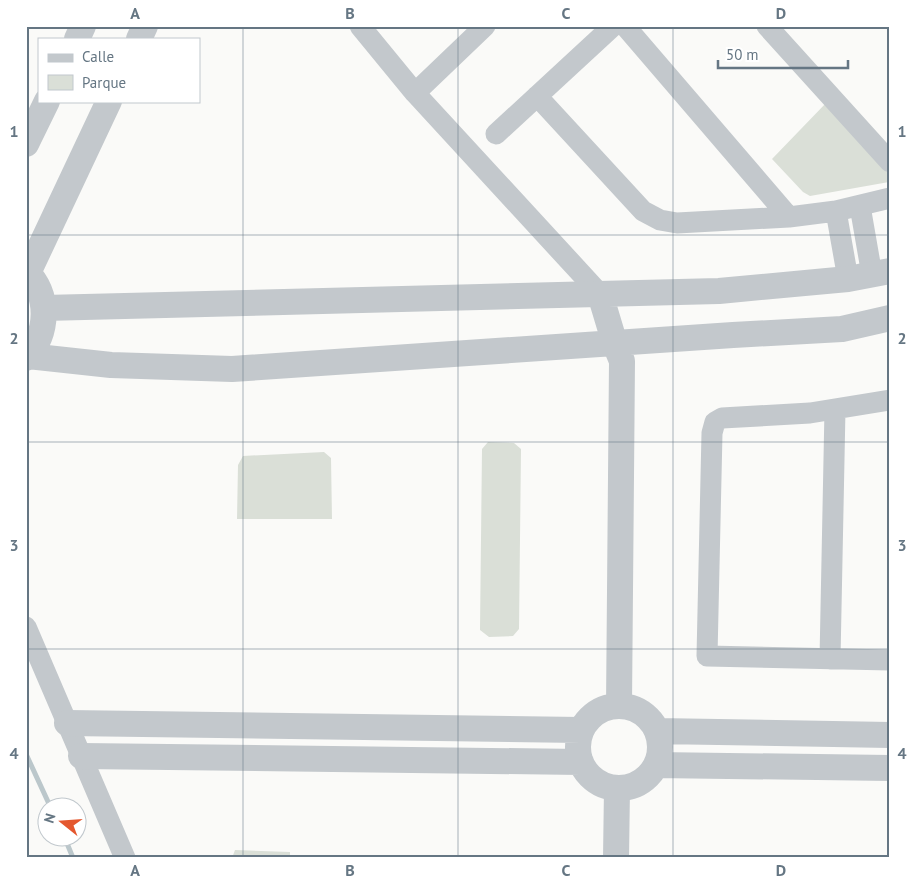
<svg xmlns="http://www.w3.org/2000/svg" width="916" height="884" font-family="'PT Sans',sans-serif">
<rect width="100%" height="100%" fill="#fafaf8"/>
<path fill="#dadfd7" d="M827 102 890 171 889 182 810 196 803 192 772 159Z
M488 442 514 443 521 449 519 629 513 636 489 637 480 630 482 449Z
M324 452 331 458 332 519H237L238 465 243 456Z
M235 850 290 852V858H232Z"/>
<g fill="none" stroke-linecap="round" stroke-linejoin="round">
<path stroke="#bbc7cb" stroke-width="5" d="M26 754 50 806
M64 836 73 858"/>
<path stroke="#c3c8cc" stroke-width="21" d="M360 26 415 93 600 294
M625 26 789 217
M767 26 890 162
M415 93 485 26
M537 96 643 211 660 220 677 223 789 217 836 211 890 198
M496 134 613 26
M860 206 872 275
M836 211 848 279
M890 400 810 413 722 418 715 422 712 433 707 656 890 660
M26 627 125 858
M830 659 835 409"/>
<path stroke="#c3c8cc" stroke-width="26" d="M77 39 83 26
M139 39 145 26
M26 144 47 101
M26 271C50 295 49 333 26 358
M28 273 109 101
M600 294 615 344 622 361 619 706
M44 308 719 291 848 279 890 271
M28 356 111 365 232 369 733 335 842 329 890 318
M578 747a41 41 0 1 1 82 0a41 41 0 1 1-82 0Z
M67 723 581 730
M657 731 890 735
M81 756 581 762
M656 765 890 768
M616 858 617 788"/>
</g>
<path fill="none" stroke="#657683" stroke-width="1" stroke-opacity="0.55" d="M243 26V858M458 26V858M673 26V858M26 235H890M26 442H890M26 649H890"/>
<rect width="916" height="884" fill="none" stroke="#ffffff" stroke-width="55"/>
<rect x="38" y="38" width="162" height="65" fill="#ffffff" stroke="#c1c8cd"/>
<rect x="48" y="54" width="25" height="8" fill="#c3c8cc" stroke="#c1c8cd"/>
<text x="82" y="62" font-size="15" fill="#657683">Calle</text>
<rect x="48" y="75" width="25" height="15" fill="#dadfd7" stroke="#c1c8cd"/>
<text x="82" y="88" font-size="15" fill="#657683">Parque</text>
<g transform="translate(62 822) rotate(287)"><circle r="24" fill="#ffffff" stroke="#c1c8cd"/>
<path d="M0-4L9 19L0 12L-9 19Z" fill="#e4572e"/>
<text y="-8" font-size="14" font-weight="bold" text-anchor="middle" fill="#657683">N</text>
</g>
<path d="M718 60v8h130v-8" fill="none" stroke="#657683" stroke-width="2.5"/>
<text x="726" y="60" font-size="15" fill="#657683" stroke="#ffffff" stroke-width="4" paint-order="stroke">50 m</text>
<rect x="28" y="28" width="860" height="828" fill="none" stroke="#657683" stroke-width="2"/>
<g font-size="16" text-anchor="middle" font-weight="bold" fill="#657683">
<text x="135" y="19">A</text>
<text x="350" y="19">B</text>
<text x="566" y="19">C</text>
<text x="781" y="19">D</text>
<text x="14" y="137">1</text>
<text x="902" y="137">1</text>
<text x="14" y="344">2</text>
<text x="902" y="344">2</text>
<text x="14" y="551">3</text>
<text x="902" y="551">3</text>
<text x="14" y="759">4</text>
<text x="902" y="759">4</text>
<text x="135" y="876">A</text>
<text x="350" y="876">B</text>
<text x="566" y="876">C</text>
<text x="781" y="876">D</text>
</g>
</svg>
